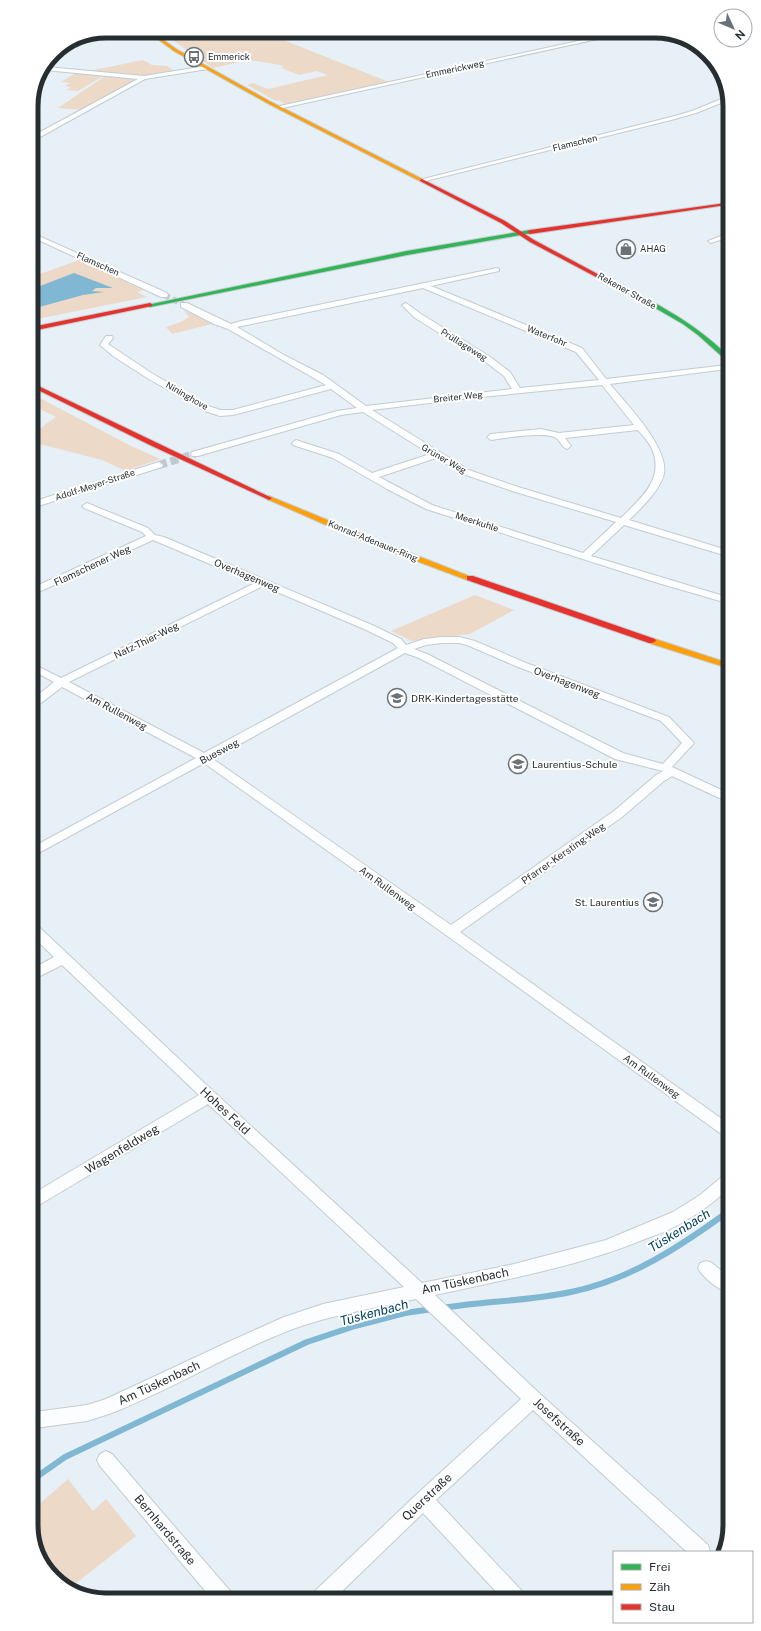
<svg xmlns="http://www.w3.org/2000/svg" width="761" height="1631" font-family="'Public Sans',sans-serif">
<rect width="100%" height="100%" fill="#e6f0f6"/>
<path fill="#edd9c8" d="M191 31H323L281 39 389 82 285 104 279 100 276 101 247 85 253 83 268 89 328 75 317 71 299 75 281 68 284 67 280 65 249 60 213 68 165 35Z
M143 60 152 65 167 66 175 72 146 77 89 71Z
M76 73 103 76 78 91 66 90 71 87 65 86 70 83 61 82Z
M105 76 134 79 136 80 82 110 58 108Z
M79 260 143 290 137 292 147 297 32 320V277Z
M184 311 216 323 172 334 166 327 181 322 189 317Z
M32 394 131 446 160 459 126 471 102 460 32 442V434L56 417 32 405Z
M475 595 514 610 470 634 412 641 391 631Z
M68 1479 93 1511 106 1499 136 1536 70 1588 61 1585 35 1549V1508Z"/>
<path fill="#80b7d2" d="M74 273 113 288H96L92 291 104 292 83 295 32 309V289Z"/>
<g fill="none" stroke-linecap="round" stroke-linejoin="round">
<path stroke="#80b7d2" stroke-width="6" d="M442 1308C485 1301 529 1301 571 1292 630 1280 681 1246 729 1211
M35 1478 65 1457 307 1342 355 1326 405 1313 433 1309"/>
<path stroke="#c0c9cf" stroke-width="6" stroke-dasharray="6 3.5" stroke-linecap="butt" d="M164 295 184 305"/>
<path stroke="#c0c9cf" stroke-width="8" stroke-dasharray="8 4" stroke-linecap="butt" d="M159 465 195 454"/>
<g stroke="#c4ccd1" stroke-width="2">
<path id="street" d="M624 31H634L278 109 275 107Z
M206 66 209 68 208 69 145 79 31 142V137L138 79 45 70 47 67 144 76Z
M726 97V101L696 113 675 119 422 182 419 180 671 117 692 111Z
M32 233 167 293 168 295 167 297H161L32 237Z
M726 234V238L711 243 708 241Z
M497 268 499 269V271L431 286 582 348 606 379 727 365V369L610 384C626 404 673 451 663 477 657 494 641 508 629 520L727 550V556L624 525 591 556 727 597V603L658 583 426 509 387 489 333 458 293 445 292 443 296 440 339 454 372 473 430 454 363 412 341 415 198 456H192L191 454 192 452 337 411 357 408 331 389 233 415 220 416 205 411 147 378 113 356 100 345 106 336H112L113 338 108 344 153 374 211 407 221 410H233L326 385 228 329 214 324 181 307V303H187L231 324 241 321ZM423 288 576 352 599 380 520 388 510 372 489 356 421 314 406 303 402 305 415 318 483 360 504 376 512 389 366 406 323 375 284 355 237 327ZM602 385 634 425 559 433 541 429 491 434 487 437 491 440C505 438 545 431 556 438 561 441 561 447 567 449L571 446 565 438 638 430C642 435 648 441 651 447 666 478 641 498 621 518L518 487 469 470 372 410 471 398ZM436 458 463 474 512 491 616 522 583 553 432 505 379 477Z
M159 462 163 465 162 467 32 508V502Z
M87 503 148 528 155 535 164 537 372 625 401 639 406 645 424 639 442 637H459L475 641 526 663 669 717 694 743 672 767 728 793V802L672 776 664 781 622 817 460 932 729 1124V1138L724 1136 446 935 204 763 33 856V847L196 758 62 687 37 706 33 707V699L54 682 33 671V664L61 678 255 583 153 540 32 595V588L146 536 142 532 84 508 82 506ZM263 586 364 629 393 643 398 648 204 753 69 682ZM442 643H459L467 645 518 667 661 721 682 743 663 764 623 753 427 654 414 649 426 645ZM405 653 419 658 615 759 663 771 656 775 614 811 451 925 213 759Z
M33 924 38 926 214 1092 422 1283 510 1265 606 1240 673 1212 700 1195 724 1175 729 1174V1189C715 1201 701 1212 685 1221 671 1230 655 1235 640 1241 575 1267 504 1280 435 1295L539 1393 708 1545 710 1552H687L533 1410 436 1500 521 1590 524 1597H501L423 1513 335 1598H313L315 1591 417 1494 521 1399 416 1299C374 1308 331 1315 290 1330 228 1354 171 1390 109 1414L87 1421 35 1428V1412L87 1405 106 1399 226 1343 284 1317 323 1304 404 1287 208 1104 34 1208V1193L199 1095 62 965 34 979V968L54 957 33 937Z
M706 1261 712 1263 729 1277V1293C719 1290 703 1278 698 1268L700 1263Z
M106 1451 112 1454 231 1592 234 1599H212L100 1466 97 1460 100 1454Z"/>
</g>
<g stroke="#c4ccd1" stroke-width="2">
<path id="fast" d="M530 230 533 232 532 233 407 255 150 307 147 305 407 251Z
M600 277H604C648 299 692 320 727 355V361L698 335 683 324 650 305 600 279Z"/>
</g>
<g stroke="#c4ccd1" stroke-width="2">
<path id="slow" d="M147 31H151L176 49 271 102 424 180 420 181 269 104 174 51Z
M269 496 364 535 474 578 473 580H467L358 539 267 499 266 498Z
M649 639H655L728 663V668L649 643 648 641Z"/>
</g>
<g stroke="#c4ccd1" stroke-width="2">
<path id="jam" d="M422 179 505 221 534 240 605 278 600 279 530 242 501 223 420 181V180Z
M726 203V205L530 234 527 232 530 230Z
M150 303 152 304V306L32 331V327Z
M32 383 272 498 269 500 267 499 152 446 32 387Z
M467 576H473L655 639 656 641 652 643H649L467 580Z"/>
</g>
<use href="#street" fill="#fbfdfe" fill-rule="evenodd"/>
<use href="#fast" fill="#30b455" fill-rule="evenodd"/>
<use href="#slow" fill="#ff9f0a" fill-rule="evenodd"/>
<use href="#jam" fill="#e5322d" fill-rule="evenodd"/>
</g>
<defs>
<g id="bus-ring" transform="scale(1)"><circle r="9.5" fill="#fff" stroke="#6a7277" stroke-width="1.5"/><path d="M-5-6H5V4H4V6H2V4H-2V6H-4V4H-5ZM-3.5-4V0h7V-4ZM-3.5 1.2v1.5H-2V1.2ZM2 1.2v1.5H3.5V1.2Z" fill="#6a7277"/></g>
<g id="shop-ring" transform="scale(1)"><circle r="9.5" fill="#fff" stroke="#6a7277" stroke-width="1.5"/><path d="M-5-2.5h2.3a2.7 3.5 0 0 1 5.4 0H5L5.5 6h-11ZM-1.5-2.5h3a1.5 2.3 0 0 0-3 0Z" fill="#6a7277"/></g>
<g id="school-ring" transform="scale(1)"><circle r="9.5" fill="#fff" stroke="#6a7277" stroke-width="1.5"/><path d="M0-5L7-2L0 1L-7-2ZM-4 1L0 2.5L4 1V4Q0 6-4 4Z" fill="#6a7277"/></g>
</defs>
<g fill-rule="evenodd">
<use href="#bus-ring" x="194" y="57"/>
<use href="#shop-ring" x="626" y="249"/>
<use href="#school-ring" x="397" y="698"/>
<use href="#school-ring" x="518" y="764"/>
<use href="#school-ring" x="653" y="902"/>
</g>
<g text-anchor="middle" stroke-width="4" stroke-linejoin="round" paint-order="stroke">
<g font-size="9" fill="#272e32" stroke="#fff" text-anchor="start">
<text x="208" y="60">Emmerick</text>
<text x="640" y="252">AHAG</text>
</g>
<g font-size="9" fill="#272e32" stroke="#fff">
<text transform="translate(455 69) rotate(-12)" y="3">Emmerickweg</text>
<text transform="translate(575 143) rotate(-14)" y="3">Flamschen</text>
<text transform="translate(98 264) rotate(24)" y="3">Flamschen</text>
<text transform="translate(627 291) rotate(29)" y="3">Rekener Straße</text>
<text transform="translate(547 336) rotate(22)" y="3">Waterfohr</text>
<text transform="translate(464 345) rotate(32)" y="3">Prüllageweg</text>
<text transform="translate(187 396) rotate(30)" y="3">Nininghove</text>
<text transform="translate(458 397) rotate(-6)" y="3">Breiter Weg</text>
<text transform="translate(444 459) rotate(30)" y="3">Grüner Weg</text>
<text transform="translate(95 485) rotate(-18)" y="3">Adolf-Meyer-Straße</text>
<text transform="translate(477 522) rotate(18)" y="3">Meerkuhle</text>
<text transform="translate(373 541) rotate(22)" y="3">Konrad-Adenauer-Ring</text>
</g>
<g font-size="10" fill="#272e32" stroke="#fff">
<text transform="translate(92 565) rotate(-25)" y="4">Flamschener Weg</text>
<text transform="translate(247 575) rotate(23)" y="4">Overhagenweg</text>
<text transform="translate(146 640) rotate(-26)" y="4">Natz-Thier-Weg</text>
<text transform="translate(567 682) rotate(21)" y="4">Overhagenweg</text>
<text transform="translate(117 711) rotate(28)" y="4">Am Rullenweg</text>
<text transform="translate(219 751) rotate(-28)" y="4">Buesweg</text>
<text transform="translate(563 853) rotate(-35)" y="4">Pfarrer-Kersting-Weg</text>
<text transform="translate(388 888) rotate(36)" y="4">Am Rullenweg</text>
<text transform="translate(652 1076) rotate(36)" y="4">Am Rullenweg</text>
</g>
<g font-size="10" fill="#272e32" stroke="#fff" text-anchor="start">
<text x="411" y="702">DRK-Kindertagesstätte</text>
<text x="532" y="768">Laurentius-Schule</text>
<text x="639" y="906" text-anchor="end">St. Laurentius</text>
</g>
<g font-size="12" fill="#272e32" stroke="#fff">
<text transform="translate(225 1111) rotate(43)" y="4">Hohes Feld</text>
<text transform="translate(122 1149) rotate(-31)" y="4">Wagenfeldweg</text>
<text transform="translate(465 1281) rotate(-12)" y="4">Am Tüskenbach</text>
<text transform="translate(159 1383) rotate(-25)" y="4">Am Tüskenbach</text>
<text transform="translate(559 1422) rotate(42)" y="4">Josefstraße</text>
<text transform="translate(427 1497) rotate(-43)" y="4">Querstraße</text>
<text transform="translate(165 1530) rotate(50)" y="4">Bernhardstraße</text>
</g>
<g font-size="13" font-style="italic" fill="#02435d" stroke="#fff">
<text transform="translate(679 1230) rotate(-32)" y="5">Tüskenbach</text>
<text transform="translate(374 1312) rotate(-15)" y="5">Tüskenbach</text>
</g>
</g>
<path d="M0 0H761V1631H0ZM106 38H655A68 68 0 0 1 723 106V1525A68 68 0 0 1 655 1593H106A68 68 0 0 1 38 1525V106A68 68 0 0 1 106 38Z" fill="#fff" fill-rule="evenodd"/>
<path fill="none" stroke="#272e32" stroke-width="5" d="M106 38H655A68 68 0 0 1 723 106V1525A68 68 0 0 1 655 1593H106A68 68 0 0 1 38 1525V106A68 68 0 0 1 106 38Z"/>
<rect x="613" y="1551" width="140" height="72" fill="#ffffff" stroke="#a9abad"/>
<rect x="621" y="1564" width="20" height="6" fill="#30b455" stroke="#a9abad"/>
<text x="649" y="1571" font-size="12" fill="#272e32">Frei</text>
<rect x="621" y="1584" width="20" height="6" fill="#ff9f0a" stroke="#a9abad"/>
<text x="649" y="1591" font-size="12" fill="#272e32">Zäh</text>
<rect x="621" y="1604" width="20" height="6" fill="#e5322d" stroke="#a9abad"/>
<text x="649" y="1611" font-size="12" fill="#272e32">Stau</text>
<g transform="translate(733 28) rotate(134)"><circle r="19" fill="#ffffff" stroke="#a9abad"/>
<path d="M0-3L7 15L0 10L-7 15Z" fill="#6a7277"/>
<text y="-6" font-size="11" font-weight="bold" text-anchor="middle" fill="#272e32">N</text>
</g>
</svg>
